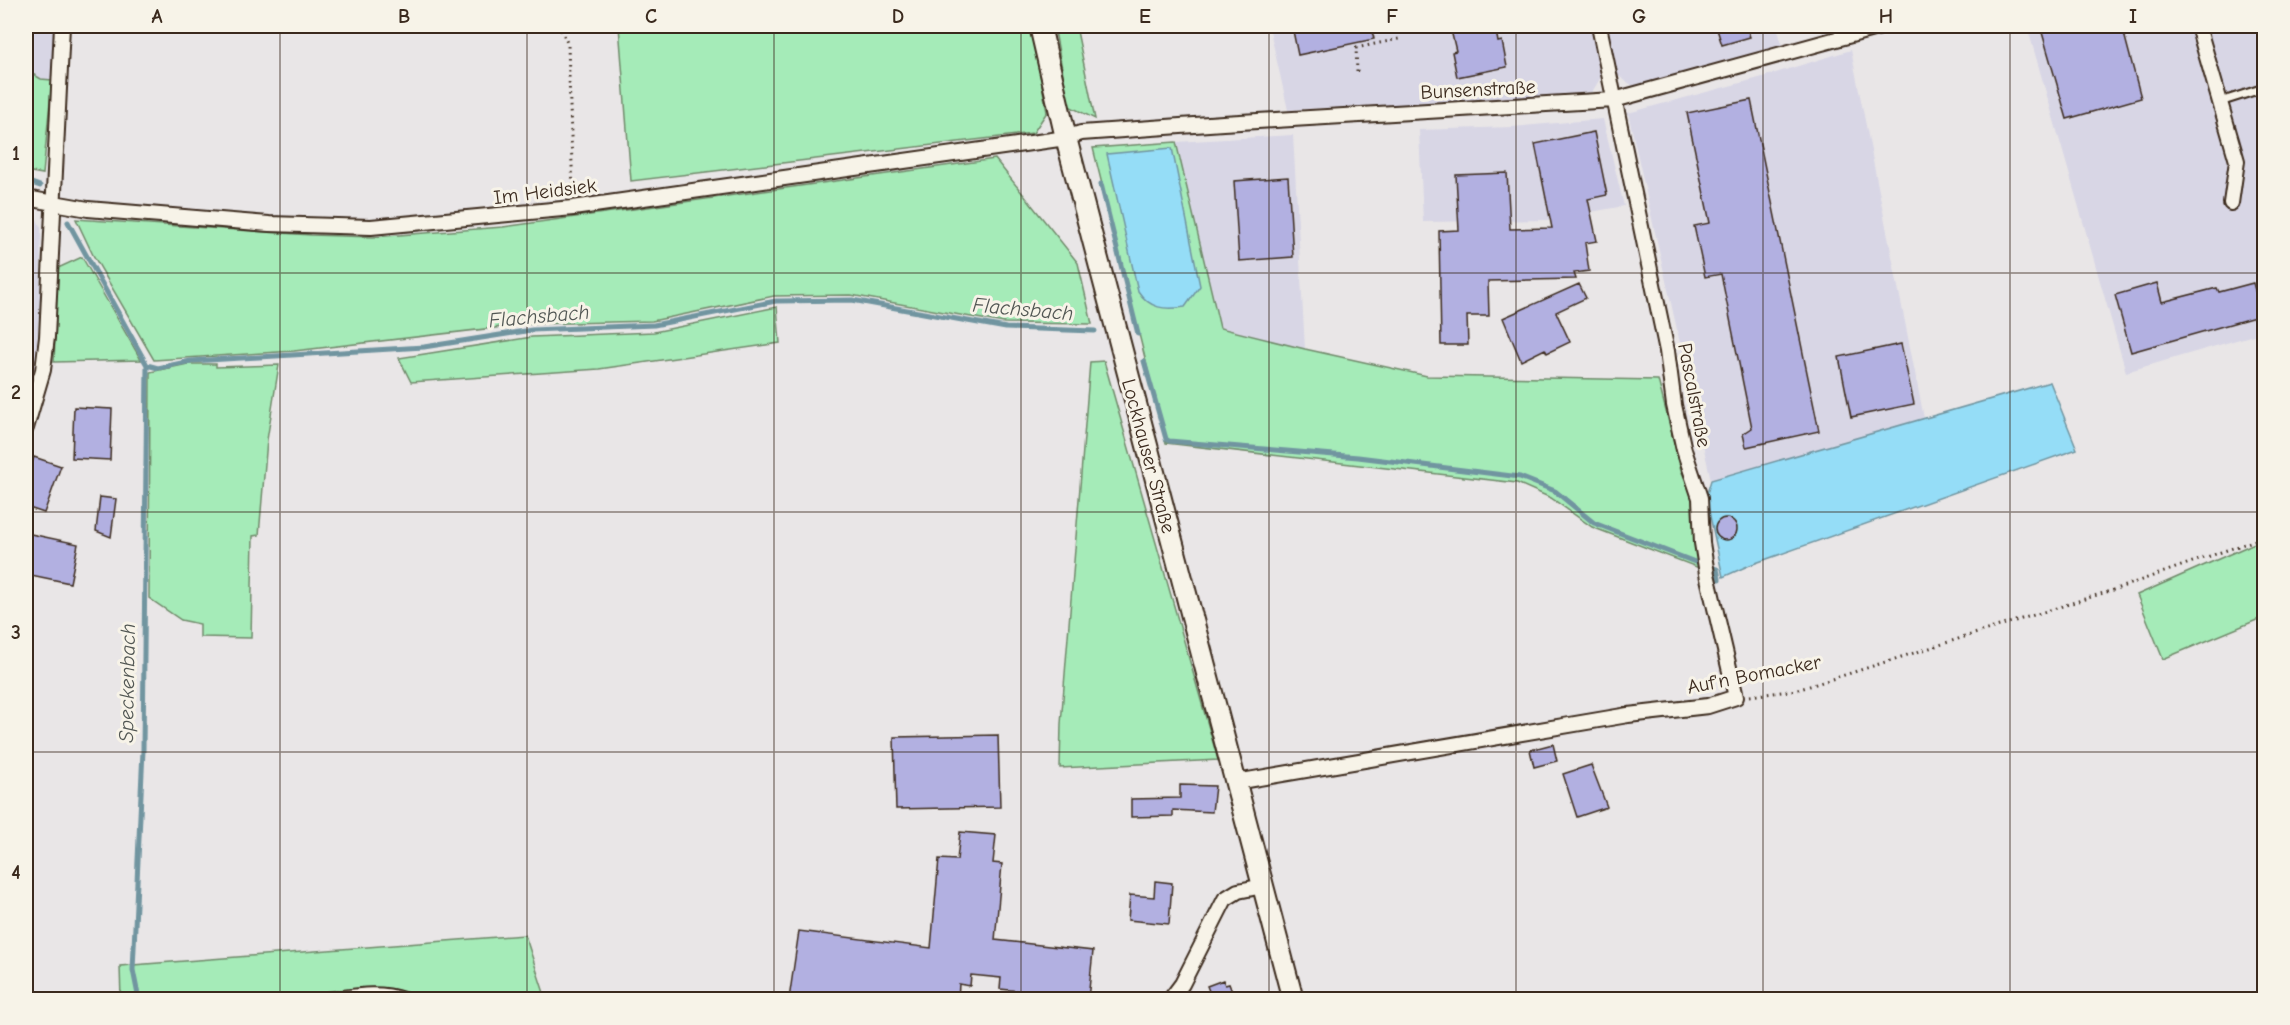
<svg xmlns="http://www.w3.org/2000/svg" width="2290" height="1025" font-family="'Comic Neue',sans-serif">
<rect width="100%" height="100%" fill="#e9e6e7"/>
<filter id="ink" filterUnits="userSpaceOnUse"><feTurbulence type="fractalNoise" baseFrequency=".0167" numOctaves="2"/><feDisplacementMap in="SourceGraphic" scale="12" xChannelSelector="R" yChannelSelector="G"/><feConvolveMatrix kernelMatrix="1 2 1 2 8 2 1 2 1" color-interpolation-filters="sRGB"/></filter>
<g filter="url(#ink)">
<path fill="#d8d6e5" d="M26 26H54L52 80 41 79 26 70Z
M1269 26H1590L1601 77 1592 92 1525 98 1288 110Z
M1607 26H1777L1782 45 1633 86 1617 75Z
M2027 26H2264V332L2126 372Z
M1851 50 1924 418 1711 480 1628 113 1759 78Z
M1603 119 1624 206 1547 220 1423 222 1419 130 1512 127Z
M1293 135 1305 349 1220 328 1176 142Z
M26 209 35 215 41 228 40 300 35 371 26 402Z"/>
<path fill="#a5ebb8" stroke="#708a6b" stroke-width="1.5" d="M619 26H1031L1047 112 1033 133 631 181Z
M1054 26H1076L1095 119 1069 106Z
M26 70 41 79 52 80 43 174 26 171Z
M1176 142 1220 328 1305 349 1427 376 1658 380 1681 470 1695 502 1699 568 1592 527 1551 498 1517 483 1166 443 1093 148Z
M995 159 1078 263 1092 324 1004 323 851 295 774 296 652 321 529 324 294 351 154 360 93 255 76 219 311 235 373 237 503 227Z
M82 257 141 360 54 362 58 268Z
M777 307 780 343 599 369 411 382 399 358 532 337 654 332Z
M1104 361 1218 760 1060 768 1061 724 1090 362Z
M188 364H216V367L279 365 267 440 259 535 253 536 251 638 200 637V624L181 620 149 598 150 372Z
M2264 539V617L2163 659 2137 595Z
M525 935 546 999H420L393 989 394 999H121L120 966Z"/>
<path fill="#95ddf7" stroke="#7195a0" stroke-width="1.5" d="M1172 148 1200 286 1185 307C1164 310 1150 309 1138 291L1107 154Z
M2050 382 2077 449 1750 565 1723 577 1706 497 1711 480Z"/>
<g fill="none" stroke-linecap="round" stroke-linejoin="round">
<path stroke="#7195a0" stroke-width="5" d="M26 181 40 186
M1101 184 1138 334
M68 222 147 365 158 368 191 361 424 347 532 330 654 325 776 301 852 300 1006 328 1095 331
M1144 361 1166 439 1169 441 1358 457 1520 477 1555 491 1594 523 1695 562
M1714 568 1717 569 1719 579
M139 1000 133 970 143 750 147 365"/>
</g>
<path fill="#b2b0e1" stroke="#3b2a1e" stroke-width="1.5" d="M1292 26H1371L1374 39 1298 55Z
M1450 26H1495L1498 42 1502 41 1507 67 1457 77 1452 52 1456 51Z
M1716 26H1746L1750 37 1722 45Z
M2052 26H2122L2141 98 2067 119 2041 29Z
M1751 100 1819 431 1746 447 1743 434 1752 428 1721 274 1705 277 1694 226 1710 223 1687 113Z
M1594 132 1607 195 1588 199 1597 241 1585 243 1589 271 1574 273 1576 279 1488 281 1489 316H1467L1468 345H1441L1439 231 1459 230 1456 175 1507 173 1510 229 1552 228 1535 144Z
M1288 177 1293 257 1239 261 1234 181Z
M2157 283 2162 302 2217 288 2219 292 2253 283 2262 315 2131 352 2115 295Z
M1579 284 1586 298 1556 312 1570 342 1547 353 1545 349 1521 361 1503 318Z
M1901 344 1914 404 1851 417 1839 357Z
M74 407 112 409 110 460 72 458Z
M34 457 61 466 44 513 26 507V480Z
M100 497 116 499 111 537 96 531Z
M1715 529a11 11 0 1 1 22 0a11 11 0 1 1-22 0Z
M26 533 78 544 70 583 26 574Z
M998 735 1000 807 896 809 894 737Z
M1553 744 1557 761 1534 767 1530 750Z
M1591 765 1607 807 1577 817 1563 774Z
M1180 785 1215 786 1212 812 1173 810V816L1131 817V799L1180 798Z
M960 832 996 835 993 863 1002 864 995 940 1093 951 1088 999H1051L1052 994 1000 989 1001 978 971 975 970 986 959 984 958 999H789L799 931 931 948 939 859 957 860Z
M1155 881 1172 883 1169 924 1128 920 1130 895 1154 897Z
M1223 980 1225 985 1229 984 1235 999H1190L1209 991 1207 986Z"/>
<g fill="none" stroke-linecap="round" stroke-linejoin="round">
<g stroke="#3b2a1e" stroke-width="11">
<path id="lane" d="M2220 102 2264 88"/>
</g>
<g stroke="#3b2a1e" stroke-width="18">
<path id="street" d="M2198 26 2237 161 2231 203
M26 198 88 209 269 224 371 227 573 208 1066 138 1081 133 1223 123 1614 100 1884 26
M26 428 43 370 47 337 62 26
M1236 782 1628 715 1708 706 1736 697 1707 574 1702 543 1700 498 1684 450 1674 405 1667 351 1599 26
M327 1000C352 997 378 991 403 1000
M1170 1000 1182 984 1225 899 1238 891 1263 886"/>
</g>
<g stroke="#3b2a1e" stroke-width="24">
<path id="secondary" d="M1040 26 1066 138 1293 1000"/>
</g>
<path stroke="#3b2a1e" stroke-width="3" stroke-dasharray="1.5 4.5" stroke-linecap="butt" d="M451 26C464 34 483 28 497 26
M556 26 562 31 568 45 573 195
M1357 72 1356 48 1399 39
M1750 696 1797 690 2113 590 2264 537"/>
<use href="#lane" stroke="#f7f3e8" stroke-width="7"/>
<use href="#street" stroke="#f7f3e8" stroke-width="14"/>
<use href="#secondary" stroke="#f7f3e8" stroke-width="20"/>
</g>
</g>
<path fill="none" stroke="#3b2a1e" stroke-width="1.5" stroke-opacity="0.55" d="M280 26V1000M527 26V1000M774 26V1000M1021 26V1000M1269 26V1000M1516 26V1000M1763 26V1000M2010 26V1000M26 273H2264M26 512H2264M26 752H2264"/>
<g text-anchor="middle" stroke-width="6" stroke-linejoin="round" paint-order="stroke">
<g font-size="20" fill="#3b2a1e" stroke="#f7f3e8">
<text transform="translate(1478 89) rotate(-3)" y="7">Bunsenstraße</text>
<text transform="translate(545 191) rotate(-7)" y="7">Im Heidsiek</text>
<text transform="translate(1695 395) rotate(79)" y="7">Pascalstraße</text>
<text transform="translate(1149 456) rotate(75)" y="7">Lockhauser Straße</text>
<text transform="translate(1754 674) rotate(-11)" y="7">Auf'n Bomacker</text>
</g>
<g font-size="21" font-style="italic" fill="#525754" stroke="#f7f3e8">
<text transform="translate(1023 309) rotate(5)" y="7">Flachsbach</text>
<text transform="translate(539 316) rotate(-5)" y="7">Flachsbach</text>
<text transform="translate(127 683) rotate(-89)" y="7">Speckenbach</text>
</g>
</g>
<rect width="2290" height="1025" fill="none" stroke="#f7f3e8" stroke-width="66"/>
<rect x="33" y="33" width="2224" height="959" fill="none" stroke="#3b2a1e" stroke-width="2"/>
<g font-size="20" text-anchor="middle" font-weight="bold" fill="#3b2a1e">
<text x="157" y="23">A</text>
<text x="404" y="23">B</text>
<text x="651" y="23">C</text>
<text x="898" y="23">D</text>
<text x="1145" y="23">E</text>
<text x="1392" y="23">F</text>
<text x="1639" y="23">G</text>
<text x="1886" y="23">H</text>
<text x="2133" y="23">I</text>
<text x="16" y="160">1</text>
<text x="16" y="399">2</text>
<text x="16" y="639">3</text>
<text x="16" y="879">4</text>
</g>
</svg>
